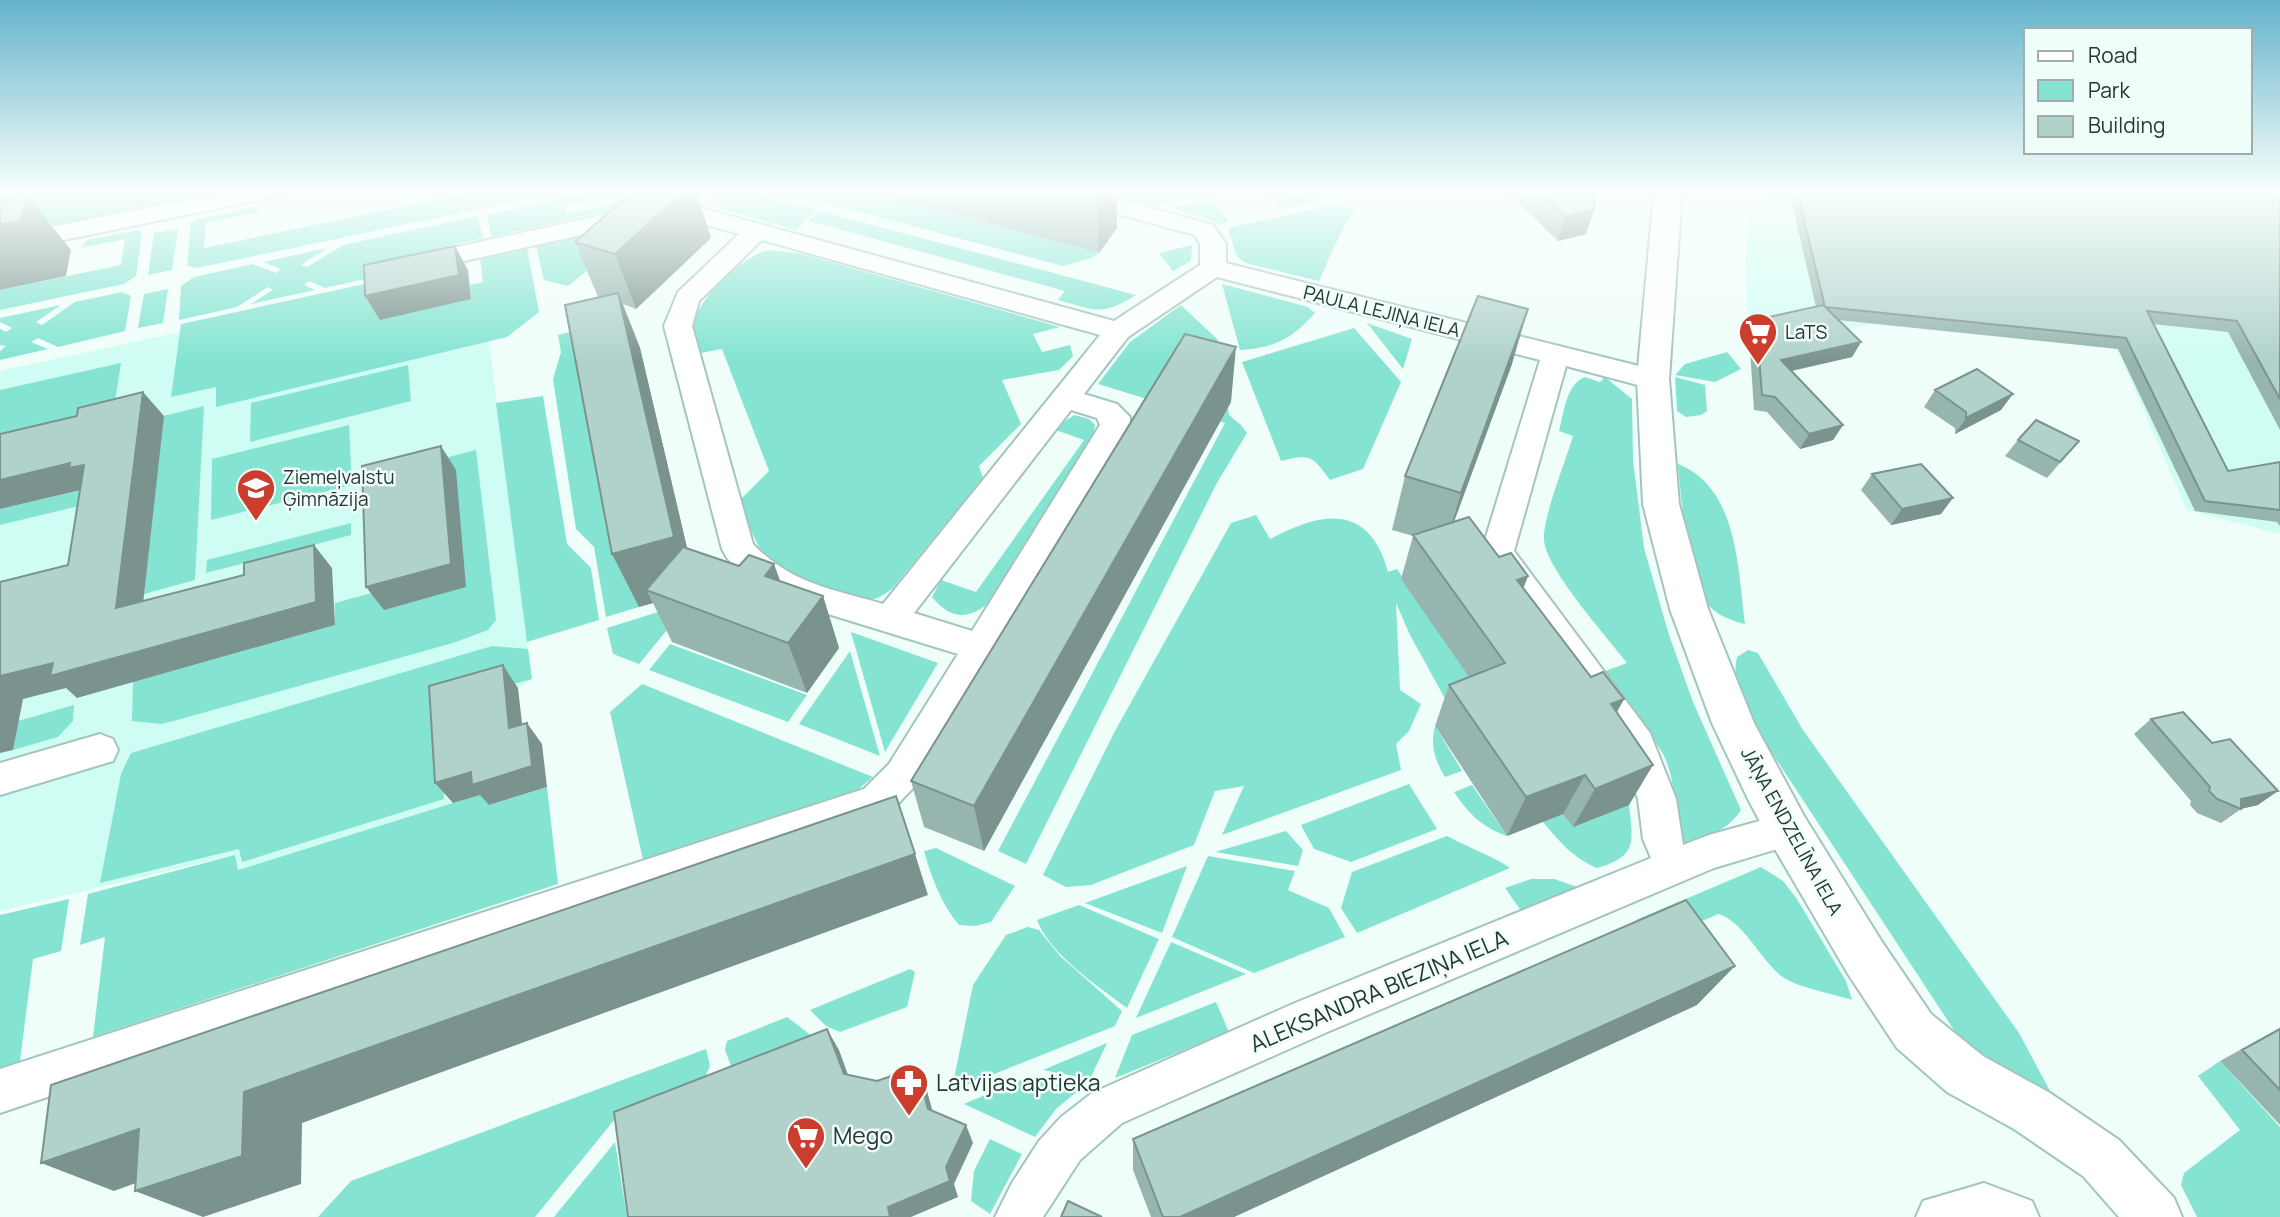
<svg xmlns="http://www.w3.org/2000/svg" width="2280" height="1217" font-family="Manrope,sans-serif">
<rect width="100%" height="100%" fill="#f0fefa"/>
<path fill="#d0fdf3" d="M1778 191H2280V534L2187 510 2117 349 1873 324 1762 349 1750 346 1745 278 1747 214Z
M378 289 380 320 471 299 484 301 532 679 518 688 447 708 453 803 238 870 235 855 0 911V371Z"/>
<path fill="#84e4d1" d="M0 191H243L0 240Z
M477 191H565L197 268 187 266 191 223 198 219 259 206 258 212 206 223 204 248Z
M597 191H639L634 195 616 200 614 195 564 206 566 214 618 202 621 208 491 237 487 215Z
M710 191H747L816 210 796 230 721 209 720 202Z
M781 191H865L1099 253 1092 258 1063 266Z
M1093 191H1206L1208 195 1155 205Z
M1269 191H1275L1321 201 1283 209Z
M1212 198 1228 221 1220 224 1174 208Z
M1337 204 1354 209 1337 240 1319 281 1249 264C1230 256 1237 247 1228 231L1232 227Z
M820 211 1136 295C1101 317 1095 310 1058 300L1065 291 809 221Z
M477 216 483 238 378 262V276L325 288 309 281 304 285 315 290 251 304 273 290 268 287 237 307 179 320 181 286 194 277 253 264 276 273 281 269 263 262 327 248 301 265 307 267 343 245Z
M178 229 172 270 148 275 154 233Z
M138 230 142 233 136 276 124 284 0 310V290L121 265 125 239 81 248 87 240Z
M597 233 613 249 568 286 544 280 536 246Z
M1192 245 1191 261 1173 271 1159 253Z
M527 248 539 312 507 337 216 407V387L171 397 181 324 378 281 471 298 470 285 483 282 480 258Z
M769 250 799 253 1060 327 1033 334 1042 352 1070 345 1073 356 1059 370 1002 380 1021 424 979 466 983 478 892 589C886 593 880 598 873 599 851 600 782 575 767 558 753 541 747 520 741 499L769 471 722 349 701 353C698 345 692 334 693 326 696 300 744 254 769 250Z
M1222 284 1308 307 1315 313C1291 339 1277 347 1240 350Z
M168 289 163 323 138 328 144 294Z
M122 292 131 296 125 331 58 347 38 338 31 342 48 349 0 360V351L6 346 0 345V329L6 332 12 328 0 322V318L61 305 36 322 42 325 75 302Z
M1181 305 1218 340 1229 415 1242 426 1247 433 1217 483 1026 864 998 851 1225 423 1098 384 1130 342Z
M1367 323 1412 339 1403 369Z
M1354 328 1401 382 1363 469 1330 480C1313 457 1311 453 1281 461L1242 362Z
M582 329 639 607 606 617 594 547 576 529 553 379 561 352 558 335Z
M1727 352 1741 369 1715 382 1675 375 1685 364Z
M121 363 114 408 0 434V390Z
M408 365 411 401 250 442 251 403Z
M1585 377 1600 382 1605 377 1632 399 1633 460 1644 548 1669 635 1693 702 1741 810C1726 832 1709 836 1685 843 1673 816 1677 781 1663 754 1649 730 1618 697 1600 673L1627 663C1608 638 1544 567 1544 539 1543 517 1566 460 1573 436L1559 431C1564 413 1566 384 1585 377Z
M1675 377 1705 385 1707 411 1701 415 1686 417 1677 411Z
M543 396 567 544 591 568 599 620 527 642 496 403Z
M204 406 195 580 144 594 163 416Z
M1074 415 1089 419 1095 425 1093 440 998 595C975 617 955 625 932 597L941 580 976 592 1084 440 1053 429Z
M349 425 352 485 211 520 212 459Z
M476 450 496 620 488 630 453 643 181 719 161 724 132 721 133 682 335 625V603L383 590 466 587 363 479Z
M1678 464C1738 487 1738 570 1745 624 1729 620 1713 614 1704 599 1689 574 1680 494 1678 464Z
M93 487 72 568 79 506 0 525V509Z
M1256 515 1270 539C1323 510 1370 504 1388 572L1397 569 1496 717 1448 704 1410 635 1396 603 1400 690 1421 704 1409 731 1396 744 1401 770 1222 835 1244 786 1215 791 1194 845 1091 885 1066 887 1043 875 1115 731 1231 523Z
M351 523V535L206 573 207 560Z
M690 602 639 664 613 654 607 628Z
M851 632 938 663 885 752Z
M670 644 807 695 788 722 649 670Z
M492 646 528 649 532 679 439 705 444 799 242 862 239 849 100 883 121 774 131 753Z
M1748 650 1758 653 1803 730 2019 1033 2057 1104 1969 1053 1755 727C1744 704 1731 683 1737 657Z
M850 651 880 756 799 724Z
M642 684 873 777 856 791 643 860 610 712Z
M74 705 73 721 58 737 13 750 18 721Z
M1435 726 1462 771 1445 777C1435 760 1430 746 1435 726Z
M1409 784 1437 829 1351 862 1314 849 1301 825Z
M1472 785 1507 836C1482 827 1469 814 1454 792Z
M547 787 558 884 93 1037 105 937 80 945 88 894 235 855 238 870 488 792 489 805Z
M1551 798 1629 805C1633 842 1638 856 1597 868 1573 858 1559 841 1543 822Z
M1286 831 1303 850 1298 866 1215 852Z
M1447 836C1461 844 1501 860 1510 868L1357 933 1341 908 1352 872Z
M936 848 1015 886 991 922 975 926 959 925C942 905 931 877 924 851Z
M1208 856 1295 871 1288 890 1329 908 1345 937 1254 973 1172 937Z
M1187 866 1162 933 1085 903Z
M1761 867 1783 881 1797 899 1846 981 1852 1000C1834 994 1794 987 1780 975 1759 957 1744 923 1719 914L1670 934 1636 920Z
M1531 879H1554L1583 889 1522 912 1505 888Z
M69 899 61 951 33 959 20 1061 0 1068V915Z
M1079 905 1159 939 1127 1008C1099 987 1050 955 1037 920Z
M1028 927 1039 930 1060 956 1122 1011 1115 1026 959 1088 955 1074 973 985 1006 935Z
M1171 942 1246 974 1136 1018Z
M910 969 915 972 907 1007 840 1032 826 1026 810 1010Z
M1216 1002 1229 1032 1115 1078 1132 1035Z
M787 1017 816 1039 733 1071 725 1050 727 1041Z
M1107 1043 1090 1079 1043 1070Z
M706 1049 710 1066 702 1084 615 1119 535 1217H318L351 1181Z
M2220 1061 2280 1127V1217H2197L2181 1185 2184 1173 2240 1130 2198 1076Z
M1023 1079 1080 1089 1056 1109 1035 1137 964 1104Z
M990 1139 1022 1154 990 1214 971 1201 974 1171Z
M615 1142 627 1217H554Z"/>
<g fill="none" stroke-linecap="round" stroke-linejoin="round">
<g stroke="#a3c5be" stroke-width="4">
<path id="minor" d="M232 191H281L278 196 269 198 0 253V237Z
M1049 191H1089L1213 225 1226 244V263L1663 372 1667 379 1663 386 1653 389 1566 366 1514 551 1650 733 1676 799 1683 845 1709 835 1788 813 1801 818 1807 830 1801 842 1714 868 1325 1033 1122 1123 1080 1160 1043 1217H995L1012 1183 1039 1141 1061 1117 1092 1093 1295 1003 1651 858 1643 839 1638 799 1621 751 1481 553 1540 360 1217 277 1128 337 1084 394 1117 404 1130 417V425L915 786 889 813 0 1113V1069L864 789 889 764 958 654 776 598 749 581 727 558 722 549 664 326 678 292 739 234 671 215 415 272 406 270 402 264 406 258 672 200 1114 321 1200 265V244L1195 235 1052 196ZM762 240 1100 335 883 604C831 589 792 584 753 544L692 326 699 301ZM1071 410 1097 418 1100 425 972 631 914 613Z
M100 734 113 739 118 750 113 761 0 795V763Z
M1984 1183 2032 1201 2039 1217H1916L1923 1201Z"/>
</g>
<g stroke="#a3c5be" stroke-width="4">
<path id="tertiary" d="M1654 191H1682L1669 379 1679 504 1708 609 1754 723 1804 816 1882 942 1931 1014 1983 1056 2050 1093 2119 1140 2174 1198 2182 1217H2119L2083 1176 2014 1129 1947 1092 1897 1048 1848 974 1772 844 1748 799 1712 723 1670 609 1643 504 1637 379Z"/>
</g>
<use href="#minor" fill="#fff" fill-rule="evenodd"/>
<use href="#tertiary" fill="#fff" fill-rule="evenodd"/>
</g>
<path fill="#97b5af" d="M633 191H696L711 238 636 309 623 304 640 348 687 548 823 596 839 648 807 693 672 642 653 603 639 607 599 297H598L575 242Z
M865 191H1116L1117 228 1099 253Z
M1506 191H1595L1594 210 1586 234 1558 241Z
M1789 191H2280V430L2228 332 2153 324 2228 471 2280 462V526L2277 522 2195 511 2118 349 1838 320 1861 342 1852 357 1792 371 1843 425 1833 440 1800 449 1767 412 1754 410 1749 335 1756 320 1816 307Z
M1512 364 1454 522 1499 557 1528 576 1523 589 1591 677 1624 699 1617 712 1629 805 1573 827 1563 814 1507 836 1435 726 1449 685 1469 677 1401 579 1413 536 1392 530 1405 476Z
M1935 390 2001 410 1955 434V428L1924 407Z
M1231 402 984 851 924 827 911 781Z
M2018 440 2079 441 2047 478 2005 456Z
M1872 474 1941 514 1891 525 1861 490Z
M2151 719 2212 743 2258 805 2241 809 2221 823 2197 813 2190 805 2191 801 2134 734Z
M1697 1005 1234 1217H1151L1133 1170V1139Z
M2280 1028V1125L2220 1061Z"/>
<path fill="#7b938e" d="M684 191H696L711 238 636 309 615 254Z
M1102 191H1116L1117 228 1099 253 1097 198Z
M27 195 71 250 66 276 0 290V225Z
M1594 210 1586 234 1558 241 1565 217Z
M455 246 468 270 471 299 380 320 365 296Z
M618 293 640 348 697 590H646L653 603 639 607 612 554Z
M1528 309 1512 364 1445 546 1461 493Z
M1861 342 1852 357 1773 375 1781 360Z
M1236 347 1231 402 984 851 974 806Z
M143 392 164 416 140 631 116 608Z
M2013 394 2001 410 1955 434 1966 418Z
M1843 425 1833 440 1800 449 1809 434Z
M441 446 456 470 466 587 384 610 366 587Z
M70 463 84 465 89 488 0 509V480Z
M1953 498 1941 514 1891 525 1902 509Z
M314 545 332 568 335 625 77 698 66 688 23 699 13 750 0 753V676Z
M774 564 793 616 765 576Z
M1528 576 1511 619 1517 580Z
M823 596 839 648 807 693 788 643Z
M503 665 518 688 525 749 509 728Z
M1624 699 1601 740 1611 704Z
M527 723 542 744 547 787 489 805 480 795 453 803 435 783Z
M1653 765 1629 805 1573 827 1595 789Z
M1585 775 1563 814 1507 836 1526 797Z
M2278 791 2258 805 2240 809 2241 799Z
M915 854 928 895 302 1123 301 1184 203 1217 135 1191 244 1092Z
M1735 966 1697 1005 1234 1217H1180Z
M827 1029 839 1050 855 1094 844 1074Z
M917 1067 926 1087 937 1128 928 1109Z
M966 1125 973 1143 954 1184 958 1197 911 1217H890L888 1207 946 1167Z
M139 1129 204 1158 114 1191 41 1163Z"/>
<path fill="#b0d2cb" stroke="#7b938e" stroke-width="2" d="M633 191H684L615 254 575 242Z
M1070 191H1102L1097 198Z
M1538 191H1595L1594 210 1565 217Z
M1797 191H2280V399L2237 321 2147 311 2228 471 2280 462V510L2205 501 2126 338 1825 307Z
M27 195 21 221 0 225V201Z
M455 246 459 275 365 296 364 265Z
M618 293 674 537 612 554 565 305Z
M1478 296 1528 309 1461 493 1405 476Z
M1823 305 1861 342 1781 360 1843 425 1809 434 1775 397 1762 395 1756 320Z
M1185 334 1236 347 974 806 911 781Z
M1977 369 2013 394 1966 418V412L1935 390Z
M143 392 116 608 244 575V563L314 545 316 602 50 676 53 663 0 676V582L68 565 84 465 69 468 70 463 0 480V434L77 416 78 408Z
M2036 420 2079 441 2060 462 2018 440Z
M441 446 451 564 366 587 362 466Z
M1921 464 1953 498 1902 509 1872 474Z
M1469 517 1499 557 1511 553 1528 576 1517 580 1591 677 1603 672 1624 699 1611 704 1653 765 1595 789 1585 775 1526 797 1449 685 1505 663 1413 535Z
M683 547 739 566 749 555 774 564 765 576 823 596 788 643 646 590Z
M503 665 509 728 527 723 532 766 472 785 471 772 435 783 429 686Z
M2183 712 2212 743 2230 739 2278 791 2241 799V809L2217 799 2209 791 2210 787 2151 719Z
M896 796 915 854 244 1092 242 1156 135 1191 139 1129 41 1163 51 1085Z
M1686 900 1735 966 1180 1217H1163L1133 1139Z
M827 1029 844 1074 877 1081 917 1067 928 1109 966 1125 946 1167 950 1181 888 1207 890 1217H628L614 1112Z
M2280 1029V1090L2242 1050Z
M1068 1201 1102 1217H1061Z"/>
<linearGradient id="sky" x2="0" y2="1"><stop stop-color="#64b3cb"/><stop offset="0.53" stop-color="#f8fffd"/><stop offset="1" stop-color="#f8fffd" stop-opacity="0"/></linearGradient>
<rect width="2280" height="361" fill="url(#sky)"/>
<defs>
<g id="supermarket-pin" transform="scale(2.0125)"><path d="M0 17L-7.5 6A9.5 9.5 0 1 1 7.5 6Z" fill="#cb3e2e" stroke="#f0fefa"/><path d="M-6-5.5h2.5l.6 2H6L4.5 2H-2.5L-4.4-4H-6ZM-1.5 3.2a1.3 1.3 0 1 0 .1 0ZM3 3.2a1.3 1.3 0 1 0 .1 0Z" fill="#fff"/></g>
<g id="school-pin" transform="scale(2.0125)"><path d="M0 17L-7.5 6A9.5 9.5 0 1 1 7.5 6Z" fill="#cb3e2e" stroke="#f0fefa"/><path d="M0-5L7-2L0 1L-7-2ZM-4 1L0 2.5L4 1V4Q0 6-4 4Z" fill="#fff"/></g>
<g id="pharmacy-pin" transform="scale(2.0125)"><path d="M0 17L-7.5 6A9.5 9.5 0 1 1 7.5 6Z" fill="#cb3e2e" stroke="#f0fefa"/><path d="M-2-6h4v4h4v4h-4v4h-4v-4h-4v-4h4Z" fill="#fff"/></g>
</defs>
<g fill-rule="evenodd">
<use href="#supermarket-pin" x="1758" y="332"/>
<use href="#school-pin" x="256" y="488"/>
<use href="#pharmacy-pin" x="909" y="1083"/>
<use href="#supermarket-pin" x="806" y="1136"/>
</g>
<g text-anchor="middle" stroke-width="5" stroke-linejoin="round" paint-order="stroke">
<g font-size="19" fill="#283633" stroke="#f0fefa">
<text transform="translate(1382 311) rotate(14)" y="7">PAULA LEJIŅA IELA</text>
<text transform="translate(1792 831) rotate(61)" y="7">JĀŅA ENDZELĪNA IELA</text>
</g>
<g font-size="19" fill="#283633" stroke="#f0fefa" text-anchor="start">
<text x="1785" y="339">LaTS</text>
<text x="283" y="484">Ziemeļvalstu<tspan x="283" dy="22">Ģimnāzija</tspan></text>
</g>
<g font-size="23" fill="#283633" stroke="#f0fefa">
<text transform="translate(1379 991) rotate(-23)" y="8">ALEKSANDRA BIEZIŅA IELA</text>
</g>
<g font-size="23" fill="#283633" stroke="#f0fefa" text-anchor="start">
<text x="936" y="1091">Latvijas aptieka</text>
<text x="833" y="1144">Mego</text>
</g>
</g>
<rect x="2024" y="28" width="228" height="126" fill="#f0fefa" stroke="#a0aeaa" stroke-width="2"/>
<rect x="2038" y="51" width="35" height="10" fill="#ffffff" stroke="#a0aeaa" stroke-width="2"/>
<text x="2088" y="63" font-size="21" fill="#283633">Road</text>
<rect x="2038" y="80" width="35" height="21" fill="#84e4d1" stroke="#a0aeaa" stroke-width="2"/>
<text x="2088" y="98" font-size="21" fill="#283633">Park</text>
<rect x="2038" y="116" width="35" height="21" fill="#b0d2cb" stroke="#a0aeaa" stroke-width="2"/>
<text x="2088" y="133" font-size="21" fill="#283633">Building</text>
</svg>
